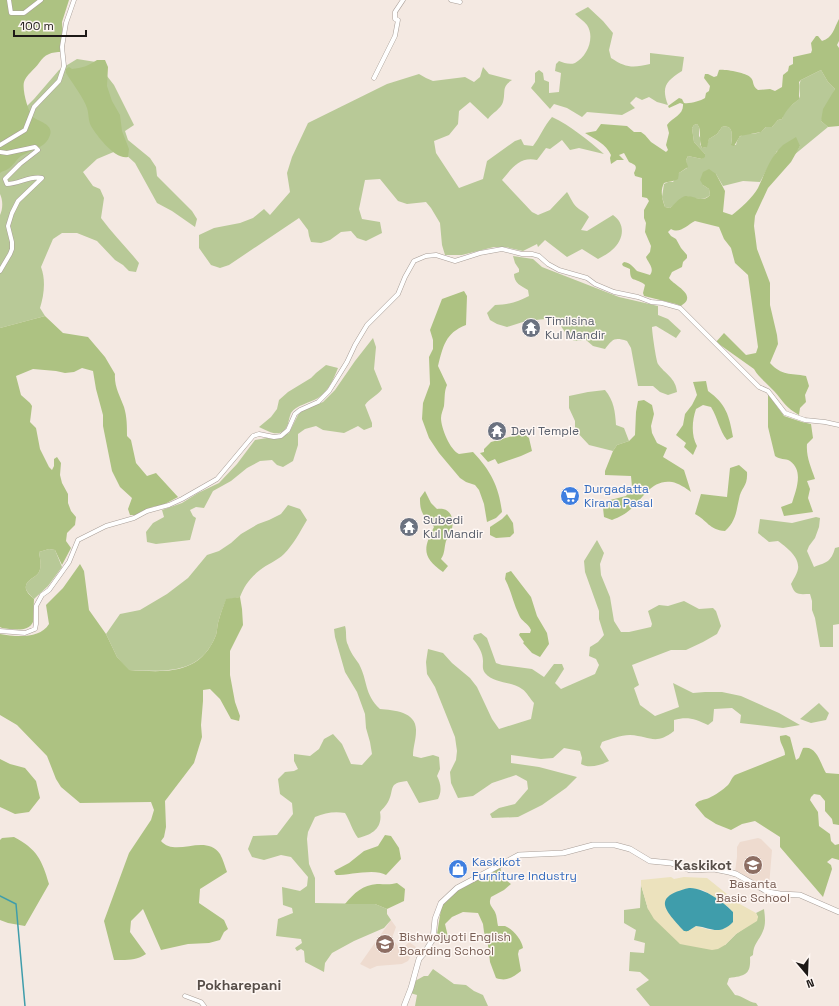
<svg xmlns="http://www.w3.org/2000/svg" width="839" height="1006" font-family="'Space Grotesk',sans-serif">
<rect width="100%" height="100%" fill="#f4e9e2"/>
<path fill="#eedbcf" d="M758 838 761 839 772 850 769 886 768 888 765 889 735 872 737 857V847L740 842Z
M391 920 396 927 392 938 401 950 409 942 416 947 408 961 402 964 377 966 370 969 360 964Z"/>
<path fill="#b8c997" d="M588 7 603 21 613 33 609 50 611 58C626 68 633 68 650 64V53L684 57 682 71C666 81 661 87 668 105L657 102 649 97 642 100 636 97 630 103 635 108 622 115 587 112 582 117 567 108 554 104 550 109 531 88 535 82V73L539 70 543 73 544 80 549 82V93L559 92 561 73 555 71 556 64 559 61C564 63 570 65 575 63 588 56 595 37 587 25 584 21 578 17 575 14Z
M77 59 96 62 114 85 134 125 125 131 128 140 150 158 156 167 157 176 192 211 197 219 195 227 172 211 157 203 135 163 124 153 116 151 97 159 83 172 93 186 100 189 104 198 101 218C113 234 127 248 139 263L136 272 129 271 123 265 115 260 97 241 77 233H62L53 239 41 267C46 280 44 295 40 308L45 316 0 328V215C3 209 3 200 0 194V129L12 121 34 99 59 70Z
M483 67 489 74 512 80C501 87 506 92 503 102 501 109 492 113 488 119L470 102 459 111 458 124 449 135 434 141 436 153 459 188 483 179 487 161 515 141 521 139 524 145 533 146C540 137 544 126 552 117 571 126 588 140 604 154L579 148 570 150 562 140 550 149 546 148 537 160C520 156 512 168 502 180L532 212 538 215 550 210 567 192C571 198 573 205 579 209 583 212 585 212 589 217L581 230 587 231 613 215C626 224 624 240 612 250 608 254 603 256 598 259L582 249 567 257 545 240 538 247 537 244 523 251 505 247H494L462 255H445L442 245 440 223 431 208 426 202 407 204 398 201 380 179 365 180 359 209 362 219 380 222 382 233 366 241 357 238 351 231 341 232 330 240 321 243 311 242 309 236 308 230 299 218 229 265 220 268 211 265 199 248V235L214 228 240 223 253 218 264 209 270 215 290 192 287 173 292 157 308 123 387 84 419 74 426 78 433 81 465 77 474 82 480 77Z
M821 70 828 82 835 89 821 121 828 127 794 155 800 146 777 151 760 182 743 181 723 186 716 174 703 185 709 189 710 195C703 202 695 198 686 196L670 208 665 207 662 197 664 184 668 182H673L679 173 687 168 686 160 688 156 702 159 705 154 694 142 692 128 694 125 697 124 699 127V136L701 139 700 144 702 148 706 147 709 139 717 134 722 127C734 124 732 136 731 144L736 145C740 127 752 138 762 131 763 130 765 128 766 127H772L778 120 782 119C783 117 783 114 784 112 788 107 799 101 800 96 800 91 798 85 801 80Z
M513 256 533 259 542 267 619 297 658 306V315L668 319 681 331 676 338 656 326 652 327C652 332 656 360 658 364 665 374 676 378 677 392L668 395 660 392 653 386H638L631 348 627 341C614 337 613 339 605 349L593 346 586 340 574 341C565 335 562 326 555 318L526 321 507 327 497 324 490 320 487 313 495 305C507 305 518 302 529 296L528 290C521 286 514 283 514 274L519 272V269L515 263Z
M373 338 376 347 374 369 382 389C377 396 370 398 365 405L372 423V427L364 430 358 426 344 433 323 430 316 426 305 429 298 434V445L293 461 283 467 277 465 272 460 260 461 247 468 231 481 213 491 204 508 196 507 190 510 193 516 196 518 190 540 156 544 147 542 146 532 153 523 164 517 162 510 182 503 198 493 219 483 237 464 255 440 267 438 273 439 279 438 289 433 298 415 303 410 323 402 335 390 355 361Z
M326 365 338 368C333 380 329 390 318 398 310 403 296 405 291 413 288 420 289 428 282 432 275 436 266 430 259 427L271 417 277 409 279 400 288 392 311 378 316 373Z
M605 390C614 401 615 411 616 425L624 428 629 441 617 445 613 451 589 445 575 430V421L569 408V396L588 392Z
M288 505 300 509 307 520C300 532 293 545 284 554 277 561 267 564 260 570 250 578 244 586 240 597L226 600C223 607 220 615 218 623 217 627 217 632 216 635 200 676 164 671 128 670L117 657 106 634 120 614 140 610 167 594 188 578 207 555 219 551 231 543 241 534 258 524 269 520 281 514Z
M816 517 820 518 819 527 815 538 809 546 807 551 814 567C827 562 831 562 835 548L839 547V624L833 625V647H820L815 618 812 610V601L810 594C799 594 795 596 791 584 793 580 797 574 798 569 800 557 786 547 778 541L769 542 758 533 760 519 792 523Z
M597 540 604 553 600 564 601 575 610 597 614 621 621 632H629L651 627 652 624 648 611 659 605 668 606 684 601 699 609 713 608 716 611 721 626 717 634 703 642 686 650H671L632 665 639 685 634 688 640 705 655 716 679 707 673 683 693 693 705 692H722L741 696 779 713 800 725 783 728 740 723 741 715 732 708 714 709 713 721 708 725C695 719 688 716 674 720V731C655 746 650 736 630 735 620 735 611 739 602 742L600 747 609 761C601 765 589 769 581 764L582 758 580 751 564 748 553 758 541 759 511 755V763L539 767 577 777 566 788 542 805 518 817 492 818 490 814 499 808 515 804 528 789 527 781 516 775 492 783 473 796 458 798 451 783 450 772 456 760 457 751 455 737 435 687 427 674 426 662 428 649 443 653 452 663 470 678 477 687 492 719 499 729 531 719 534 703C530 699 527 692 522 689 512 681 494 684 485 673 482 669 483 666 483 661 483 653 478 645 473 639L474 635 481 633 487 638 496 663 502 665 532 669 544 677 554 664H562L564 669 555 683 561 689 595 674 599 665 596 659 589 656 590 647 598 642 604 635 599 619V611L585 572 584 561Z
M49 549 55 550 62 567 48 586 34 599C31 596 27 592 26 589 24 580 36 578 39 572 42 566 40 559 39 552Z
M345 626C347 632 345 640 348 645 350 652 355 658 359 664 368 681 364 694 380 709 394 710 417 712 416 731 416 740 413 747 413 756L421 758 433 755 439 757 440 769 437 776C441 784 442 791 438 799L419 803 407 781C387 783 395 789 388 802 386 806 382 809 380 812 383 828 372 835 358 838 352 830 350 821 345 813 334 811 325 813 315 817L308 832 307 839 309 864 315 878V903L375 904 387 909V914L391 920 384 928 354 941 332 953 325 963 324 972 305 962 304 951 301 949 297 951 295 948 302 943 301 939 276 936 278 919 293 913 292 908 283 905 282 887 300 891 307 886 308 877 291 857 281 855 264 860 252 857 248 849 253 836 277 835 293 814 292 803 280 794 278 779 285 772 294 771 298 769 294 761V754L310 756 319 749 324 739 333 734 342 744 351 764 362 765 372 754 370 742 366 728 365 714 357 692 345 672 335 637 334 629Z
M819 703 829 713 826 720 811 723 800 719Z
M641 885 648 909 725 945 736 934 753 922 758 917 756 913 764 909C765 917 766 924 763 931 759 941 753 944 753 955L750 957C751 974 746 976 729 978L727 984 735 995C743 996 748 1002 756 1003L758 1006H650L636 989 649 980 640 972 629 971 630 952 644 953 645 943 634 940 636 930 624 923V910L640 908Z
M433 969 454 984 466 985 474 991 483 995 488 1006H415L417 995 410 993 415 981 424 976H428Z"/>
<path fill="#adc282" d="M0 0H69L62 22 64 49 62 52C51 52 45 54 39 63 35 69 26 75 24 82 22 90 28 111 33 117 37 121 54 124 50 135 46 148 31 150 21 156 16 160 13 166 8 169 5 171 2 171 0 173Z
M839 19V41L837 45 839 48V126L828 127 821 121 823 109 835 89 828 82 821 70 801 80 799 82V99C791 106 787 108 782 119L778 120 772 127H766L761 132 740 136 734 146 731 145C732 136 734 124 722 127L717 134 709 139 707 147 702 148C699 142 701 134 699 127L697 124 694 125 692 128 694 142 705 154V157L702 159 688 156 686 160 688 167 679 173 678 179C673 182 669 181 664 183 660 191 662 199 665 207L670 208C675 204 679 198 685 196 695 195 702 204 710 195L709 189 703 185 700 180 703 172 709 169 716 174 725 191 723 212 732 215C740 209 753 197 758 188 765 173 770 157 783 145 787 142 792 140 796 137L800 146 791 162 768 188 755 216 754 226 757 249 770 283V305L777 335 778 344 770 363C782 376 790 373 806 376L809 386 805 395 806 402 800 408 799 415C786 408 783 401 774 391 767 383 759 378 754 369L716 342 724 333 746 355 756 353 758 347 748 275 735 263 731 248 724 239 719 227 695 221C687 225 680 234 671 229L668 232 671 236 676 239 681 248 687 255V258L683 262 682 267 672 272 669 278C673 284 689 291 687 299 687 302 683 304 681 306L676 304 644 296 643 293 645 285 644 284C634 277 630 283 630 269L623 266 622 264 624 262C631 263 633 267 637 271L650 275C655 268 648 263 646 257L650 252 651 246 645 232 646 223 644 218V210L649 201 647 198 642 197V178L635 176 634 173C638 165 635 165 629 162L624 153 619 155 624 160H617L611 164 610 158 611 155C606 144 595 139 585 133L596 131 601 124 627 126 634 132H641L645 135 651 142 666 152 668 150 666 145 669 133 667 125C673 117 684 115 683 104L680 103 669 108 668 106 679 98 682 99 684 103C690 104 700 101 705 98L706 93 709 91 710 86 704 78 705 74H708L714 77 717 76 719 70C725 69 746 73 750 77 755 81 751 85 758 90L770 89 775 91 782 87 783 75 788 71 789 66 793 64V57L811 53 812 50 811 43 816 36H818L822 41C833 38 834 28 839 19Z
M97 60H105L108 67 107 86 112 101 120 115 122 131 129 149 128 157C115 160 97 136 91 126 88 120 89 114 87 108 85 100 71 81 66 73V69L69 67 72 69C82 68 88 66 97 60Z
M464 291 467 296 466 325C445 333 443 347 438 366L447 385C444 392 445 398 444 406 443 410 441 414 441 418 441 428 450 450 459 454L473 452C491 471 499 487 502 512L496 518 487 522 484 504 479 490 475 485 466 482 460 478 439 453 429 438 422 419 423 403 430 384 429 357 433 349V340L430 330 442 299Z
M45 316 63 333 88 337 105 357 115 374C114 386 120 396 124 407 127 417 127 426 127 436L131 440 136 463 147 476 156 473 178 497 163 505 152 507 136 515H130L128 509 132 498 120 487 112 471 103 426V415L96 389 93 371 82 368 74 372 65 373 56 371 33 369 16 376 21 395 30 403 32 406 30 422 36 428 40 449 49 467 52 470 54 466V459L57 457 61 463 60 475 62 483 68 494V503L71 511 76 517 75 525 67 533 66 541 71 548 62 565 55 550 49 549 39 552C40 559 42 566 39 572 36 578 24 580 26 589 27 593 31 596 34 599L33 622C28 633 12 629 2 628L0 627V328Z
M706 381 708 391C726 404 729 415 733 437L727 440C719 430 718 418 711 407L703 405 696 409C692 421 691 435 697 446L693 455 684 447 686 443 676 435 683 425 685 414 692 405 697 395 693 382Z
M768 394 784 416 802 422 811 424 813 438 807 444C806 457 811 467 815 479L807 481 810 489 808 498 813 512 784 516 781 507 792 503C796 490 804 471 790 461 785 458 780 460 775 456L768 427Z
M644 400 652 405 654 414 651 426 652 433 657 443 667 448 663 457 684 470 691 492C686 488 678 483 672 482 652 479 643 498 631 509 625 514 620 517 612 520L604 517 603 508 606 501 626 496 632 487 631 476 605 475V471L613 451 617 445 629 441 635 435 636 412 638 401Z
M523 433 529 438 532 451 521 456 498 464 495 459 488 462 480 453 484 452V449L491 442Z
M739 465 747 472C748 487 741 487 739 499 736 512 736 521 725 531 709 530 707 520 695 514L701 494 727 497 730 468Z
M425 491 431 503 437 509C452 507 455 520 451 533 450 536 447 538 446 541 444 548 445 553 441 559L448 566 443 572C422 557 423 549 434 527 430 520 426 519 423 514 420 509 420 503 420 498Z
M507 514 513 523 514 533 510 537 496 538 490 535V527L502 519Z
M80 564 84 571 89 610 106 634 117 657 129 670C164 672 200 676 216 635 217 632 217 627 218 623 220 615 223 607 226 599L240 597 242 609 243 625 230 651V675L235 702 240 716 239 721 231 719 220 699 210 689 203 690V701L201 725 202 737 194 763 165 801 166 827 164 837 161 841C176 858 205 833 220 854 223 859 225 867 227 872L200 889 199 903 224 920 228 929 224 932 220 940 209 943 188 944 161 950 143 909 131 921 130 932 146 954C136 961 126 960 114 960L104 921 129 853 151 820 154 810 151 802 80 803 61 787 56 779 47 756 17 725 0 715V634C16 637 40 639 49 624L46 605 63 588Z
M511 571 531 597 537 616 547 633 549 644 540 657 532 653 523 643 524 642 519 635 520 633H530L531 630C528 623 521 621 519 615 513 603 511 590 505 579L506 573Z
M786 735 790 737 796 760 799 758 803 748C817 745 820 763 826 773L839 774V825L833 824 832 819 825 811V801L820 795 814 794 811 797 810 800 818 812 819 826 830 834 831 841 835 845 839 844V860L832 858 827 862 831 865 832 869 823 897 780 847V837L755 821 742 824 731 830 716 824 705 817 695 805C698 800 704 800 709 798 715 795 723 790 728 785 731 782 731 778 735 775L785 755C785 748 779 743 780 736Z
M0 759 10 764 25 768 36 781 40 798 29 812 15 814 0 807Z
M385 835 391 836 399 848 401 859 386 875C376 868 349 875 336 875L334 871 349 863 364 851 378 846Z
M14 837C37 849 42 860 49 884L25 926 8 923 0 920V840L2 838Z
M500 867 503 878 511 884 504 890 491 897C488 905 492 906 495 912 497 916 497 922 498 926 501 926 503 926 505 926 513 929 522 940 523 948L519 950 518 954 521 971C513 977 507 982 496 978L490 962 488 945 484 932 483 924 478 913 463 912 452 917 445 924 449 941 436 940 442 903 455 892Z
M397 883 405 889 404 901 387 909 375 904H345C354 893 363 885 377 884 385 884 390 885 397 883Z"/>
<path fill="#ece2bd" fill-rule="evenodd" d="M671 877 674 879 684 877 707 878 738 903 756 913 758 917 757 921 736 934 725 945 718 949 712 950 685 945 680 944 654 919 648 909 641 885V880ZM689 888 703 890 730 908 724 929 710 930 696 926 686 932 668 912 672 894Z"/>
<path fill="#3f9dab" d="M689 888C703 887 724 902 733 912V922C719 936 712 928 696 926L688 931H684C665 910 651 897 689 888Z"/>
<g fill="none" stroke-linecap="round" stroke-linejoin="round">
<path stroke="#3f9dab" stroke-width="1.5" d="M0 896 16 904 25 1006"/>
<g stroke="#a99f98" stroke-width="5">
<path id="minor" d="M9 0 11 13H24L41 0
M451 0 460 2
M374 78 395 36 398 20 395 19V12L403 0
M0 145 25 130 34 107 59 81 64 66 62 47 66 23 74 0
M0 152 7 153 35 147 38 150 20 164 5 179 7 184C19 184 31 175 42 178L18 201 12 213 8 226 12 242V249L10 254 0 271
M0 631 25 633 35 629 36 624V606L42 595 49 590 69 562 78 540 106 526 134 518 147 511 169 505 182 499 217 479 253 436 259 434 274 437 281 436 288 430 295 414 300 410 318 402 329 391 347 362 355 345 367 325 398 294 405 277 414 261 426 256 436 255 455 261 480 253 502 249 522 254H532L539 256 548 264 559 270 587 278 595 284 614 292 638 297 651 302 662 303 680 308 759 387 768 391 785 413 805 420 825 422 839 425
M185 996 201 1002 204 1006"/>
</g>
<g stroke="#a99f98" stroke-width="6">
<path id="tertiary" d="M404 1006 411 988 419 959 425 952 433 939 435 919 441 903 457 888 519 855 563 853 593 845H615L630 849 650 861 671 863 690 870 714 869 729 872 736 874 768 892 780 894 800 895 839 912"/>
</g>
<use href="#minor" stroke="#fff" stroke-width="4"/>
<use href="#tertiary" stroke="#fff" stroke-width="5"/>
</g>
<defs>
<g id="temple-disc" transform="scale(1)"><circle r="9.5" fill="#6b7280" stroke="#fef7f3"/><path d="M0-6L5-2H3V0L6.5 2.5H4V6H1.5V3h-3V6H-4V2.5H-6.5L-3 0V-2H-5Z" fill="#fff"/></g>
<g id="supermarket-disc" transform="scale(1)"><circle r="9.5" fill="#3f7fe0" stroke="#fef7f3"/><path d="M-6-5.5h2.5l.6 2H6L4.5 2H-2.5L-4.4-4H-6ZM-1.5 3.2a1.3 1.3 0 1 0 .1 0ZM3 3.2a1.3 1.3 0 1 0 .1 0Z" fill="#fff"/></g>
<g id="school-disc" transform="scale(1)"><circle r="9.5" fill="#8d6e63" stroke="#fef7f3"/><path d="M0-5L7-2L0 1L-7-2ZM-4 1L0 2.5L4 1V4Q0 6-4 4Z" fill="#fff"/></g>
<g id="shop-disc" transform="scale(1)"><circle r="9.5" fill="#3f7fe0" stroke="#fef7f3"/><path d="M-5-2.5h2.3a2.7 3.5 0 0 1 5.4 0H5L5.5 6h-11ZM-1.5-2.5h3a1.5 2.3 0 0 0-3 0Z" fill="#fff"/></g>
</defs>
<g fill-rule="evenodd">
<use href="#temple-disc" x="531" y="328"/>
<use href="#temple-disc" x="497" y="431"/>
<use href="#supermarket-disc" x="570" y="496"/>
<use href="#temple-disc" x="409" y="527"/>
<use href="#school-disc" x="753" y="865"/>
<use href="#shop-disc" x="458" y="869"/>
<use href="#school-disc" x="385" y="944"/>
</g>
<g text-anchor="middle" stroke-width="3" stroke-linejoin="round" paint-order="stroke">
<g font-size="12" fill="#5b616d" stroke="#fef7f3" text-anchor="start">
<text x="545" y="325">Timilsina<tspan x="545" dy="14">Kul Mandir</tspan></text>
<text x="511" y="435">Devi Temple</text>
<text x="423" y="524">Subedi<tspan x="423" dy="14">Kul Mandir</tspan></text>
</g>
<g font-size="12" fill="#366cbe" stroke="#fef7f3" text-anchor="start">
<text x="584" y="493">Durgadatta<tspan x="584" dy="14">Kirana Pasal</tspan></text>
<text x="472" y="866">Kaskikot<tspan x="472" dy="14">Furniture Industry</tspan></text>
</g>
<g font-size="12" fill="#785e54" stroke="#fef7f3">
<text x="753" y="888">Basanta<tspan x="753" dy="14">Basic School</tspan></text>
<text x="399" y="941" text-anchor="start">Bishwojyoti English<tspan x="399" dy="14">Boarding School</tspan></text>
</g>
<g font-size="14" font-weight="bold" fill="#574e48" stroke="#fef7f3">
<text x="703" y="870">Kaskikot</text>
<text x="239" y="990">Pokharepani</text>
</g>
</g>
<g transform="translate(807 974) rotate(161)" stroke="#fef7f3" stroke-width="3" paint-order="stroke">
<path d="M0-3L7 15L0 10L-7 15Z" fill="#1d1917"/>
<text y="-6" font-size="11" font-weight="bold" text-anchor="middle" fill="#1d1917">N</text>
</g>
<path d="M14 30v6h72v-6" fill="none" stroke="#1d1917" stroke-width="2"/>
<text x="20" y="30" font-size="12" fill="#1d1917" stroke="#fef7f3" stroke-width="3" paint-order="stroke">100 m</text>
</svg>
